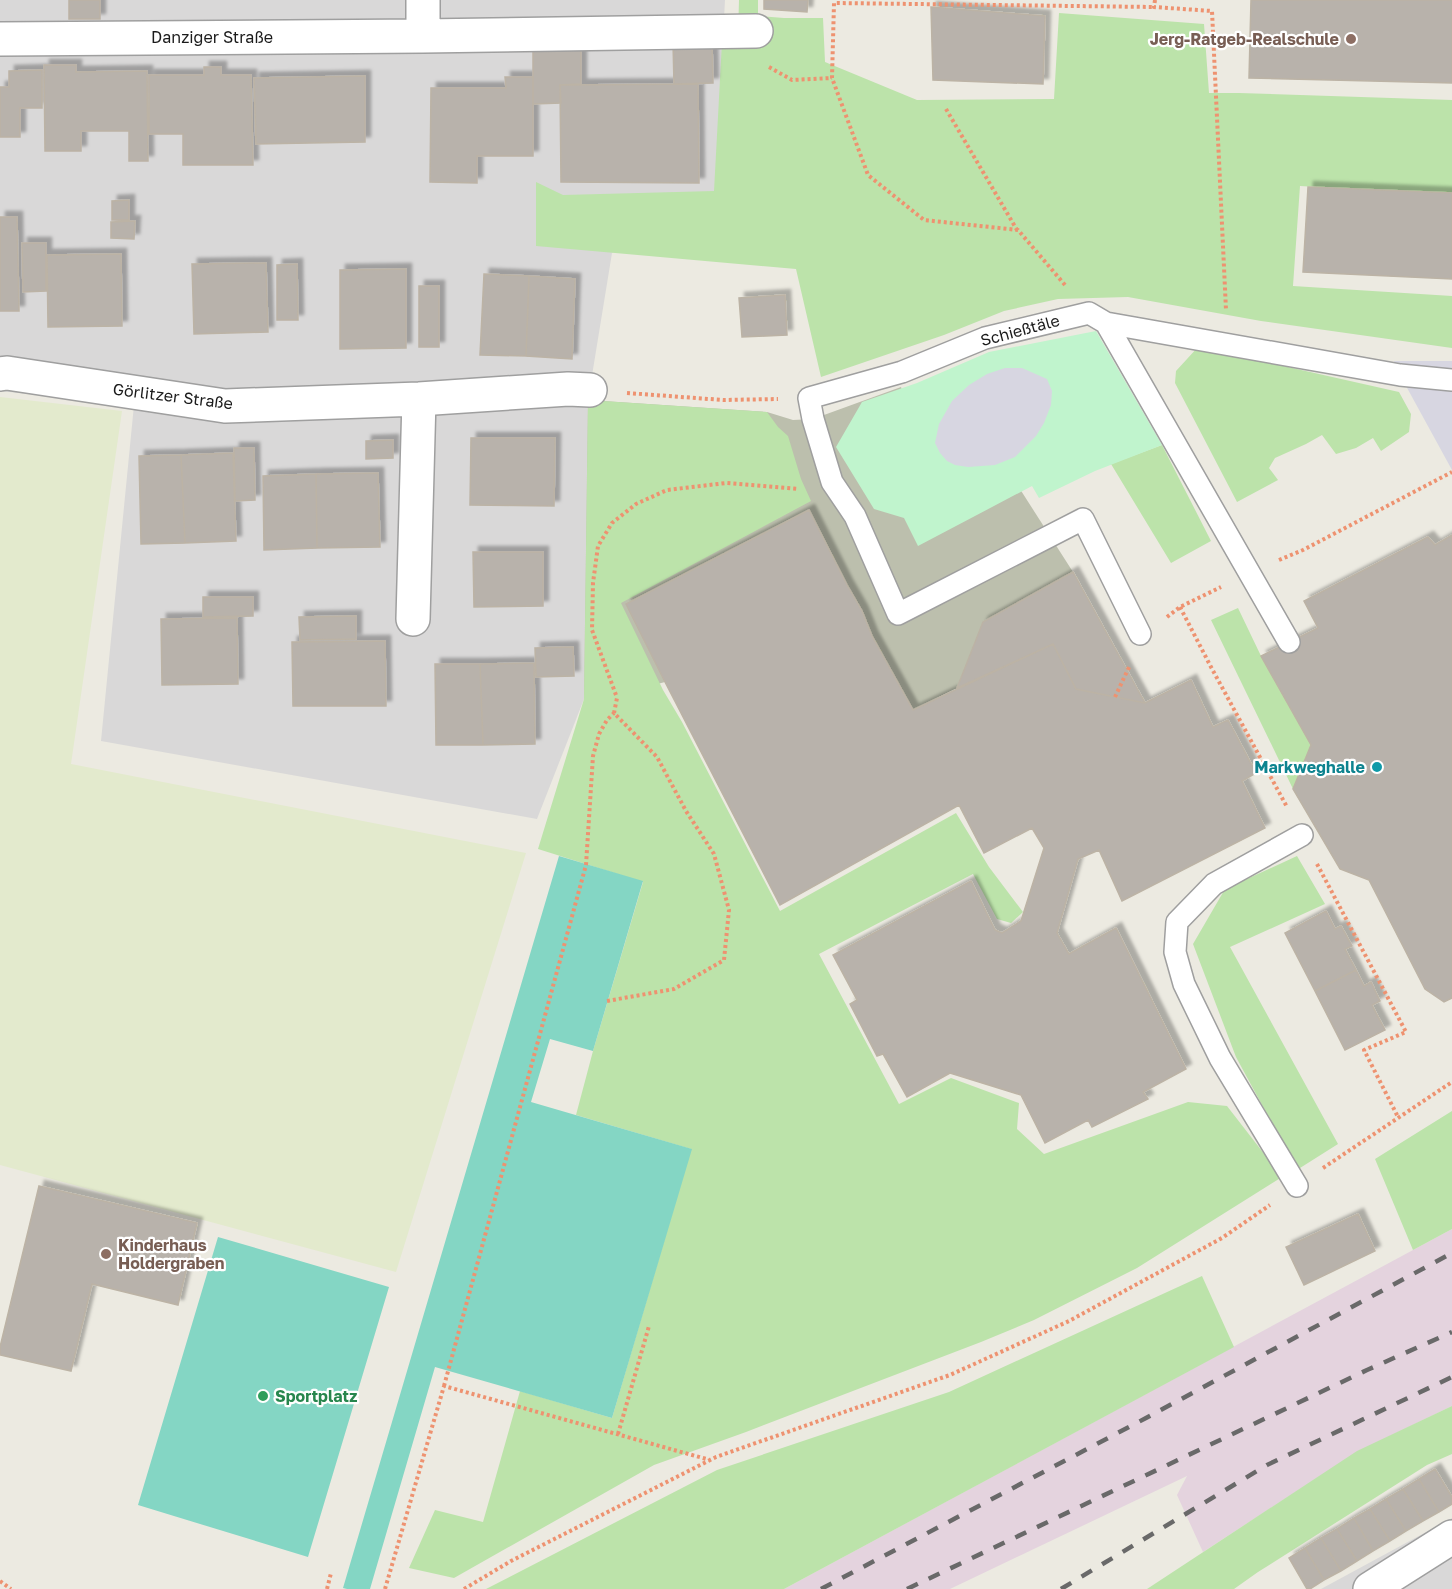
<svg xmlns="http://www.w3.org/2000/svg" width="1452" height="1589" font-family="'Golos Text',sans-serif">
<defs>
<filter id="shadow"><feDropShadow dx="5.5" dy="-5.5" stdDeviation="1.5" flood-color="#0004"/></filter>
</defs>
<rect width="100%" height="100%" fill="#eceae1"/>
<path fill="#d9d8d8" d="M0 0H725L715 191 612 253 588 400 584 699 537 819 101 741 134 405 0 391Z
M1452 1518V1589H1321Z"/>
<path fill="#e4d3de" d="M1452 1229V1406L1357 1452 1203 1552 1177 1495 1187 1476 950 1589H784Z"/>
<path fill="#bcbfad" d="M901 387 941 522 1018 486 1073 572 984 622 957 688 913 710 872 636 808 510 627 604 665 682 616 695 584 699 588 400 767 412 793 420 813 419Z"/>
<path fill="#e3eacd" d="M0 397 122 411 71 764 526 853 396 1272 0 1165Z"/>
<path fill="#bce3aa" d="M739 0H758V16L784 18H823L825 62 917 100 1054 99 1059 13 1204 24 1209 93H1239L1452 100V195L1300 186 1293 286 1452 296V348L1261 321 1128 297 1058 299 1004 311 944 335 821 377 796 269 536 246V182L563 195 714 191 722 42 738 36Z
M1198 347 1399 392 1411 414 1409 432 1381 451 1373 438 1356 448 1336 454 1322 435 1306 444 1275 458 1269 468 1278 480 1237 502 1175 383 1176 371Z
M588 400 767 412 778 427 788 436 801 479 811 501 621 603 663 690 682 722 780 911 956 813 989 867 1023 912 1011 923 997 919 973 874 819 954 899 1104 951 1078 1019 1103 1017 1129 1044 1154 1188 1102 1227 1106 1282 1177 1137 1268 1034 1320 981 1342 746 1432 654 1465 454 1578 409 1568 435 1510 483 1522 520 1391 612 1418 691 1149 576 1115 593 1051 643 882 538 849 584 699Z
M1162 445 1211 541 1171 563 1111 464Z
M1238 608 1261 656 1311 745 1293 789 1211 620Z
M1297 856 1325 904 1230 947 1338 1144 1300 1168H1296L1236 1057 1193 944 1225 889Z
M1452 1111V1229L1413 1250 1375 1159Z
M1202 1276 1234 1347 784 1589H486L717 1470 949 1392Z
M1452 1406V1454L1427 1465 1258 1572 1234 1589H1147L1357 1451Z"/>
<path fill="#c0f4cd" d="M1096 331 1162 445 1095 471 1039 498 1032 486 918 546 904 518 874 509 836 447 862 402 917 383 989 352Z"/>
<path fill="#84d6c4" d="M559 856 643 881 593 1051 550 1039 531 1102 692 1149 612 1418 435 1367 370 1589H347L343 1588Z
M218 1237 389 1287 308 1557 138 1505Z"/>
<path fill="#d7d6e1" d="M1394 361H1452V470L1400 375Z
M1005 368H1022L1047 379 1052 391 1051 405 1044 423 1036 436 1015 457 995 465 968 467 955 465 947 461 940 453 935 443 939 424 952 401 969 385 987 374Z"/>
<path fill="#b8b2ab" stroke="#bcb3a5" stroke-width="1.5" filter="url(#shadow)" d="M69 0H100V19H69Z
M764 0H808L807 12 764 9Z
M1251 0H1452V83L1249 78Z
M931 7 1045 16 1043 84 933 80Z
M673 43H712L713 83 674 84Z
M533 47H581V84L560 85 561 103 533 104Z
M44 65H76V72L147 71 148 161H129V131H81V151H45Z
M204 67H221V75H251L253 165H183V134H149V75H204Z
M42 70V108H20V137H0V87H9V71Z
M365 76V142L256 144 254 78Z
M505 77H533V156H477V183L430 182 431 88H506Z
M698 84 699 183 561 182 560 85Z
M1308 187 1452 193V279L1303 272Z
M129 200V220H112V201Z
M0 217H17L19 311H0Z
M135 221 134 239 111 238V222Z
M22 243H46V291L23 292Z
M121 254 122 326 48 327 47 255Z
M266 263 268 332 194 334 192 264Z
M297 264 298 320H277V265Z
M406 269V348L340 349V270Z
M484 274 529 276 526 356 480 355Z
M529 276 575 279 572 359 526 356Z
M419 286H439V347H419Z
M785 295 787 335 742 337 739 298Z
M471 438H555L554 506 470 505Z
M393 440V458L366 459V441Z
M234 448H254L255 500 235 501Z
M233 453 236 541 185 543 181 455Z
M181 455 185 543 141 544 139 456Z
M378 473 380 547 317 548 316 474Z
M316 474 317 548 264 550 263 476Z
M809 510 847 585 862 611 872 636 913 710 1053 644 1076 689 1145 703 1191 680 1213 727 1228 720 1256 773 1242 781 1265 828 1122 901 1099 850 1078 859 1057 933 1069 954 1116 928 1186 1069 1143 1092 1148 1099 1092 1127 1088 1120 1045 1143 1021 1095 950 1073 907 1097 883 1054 877 1056 850 1004 857 1000 833 955 971 881 995 930 1002 933 1021 921 1044 848 1032 828 984 853 959 805 780 905 665 682 626 604Z
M1452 535V998L1444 1002 1425 989 1369 880 1340 869 1293 789 1311 745 1261 656 1318 628 1304 601 1428 537 1435 545Z
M473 552H543V606L474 607Z
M1073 572 1145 703 1076 689 1053 644 957 688 983 622Z
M203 597H253V616L203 617Z
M356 616V639L300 640 299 617Z
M237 618 238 684 162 685 161 619Z
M385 641 386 706H293L292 642Z
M573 647 574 676 536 677 535 648Z
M534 663 535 744 483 745 480 664Z
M435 664H480L483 745H436Z
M1326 911 1335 929 1341 926 1352 946 1345 949 1356 970 1315 991 1285 933Z
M1356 970 1364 986 1371 982 1380 1001 1372 1005 1385 1030 1345 1050 1315 991Z
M39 1186 197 1223 178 1305 92 1284 71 1371 0 1355V1347Z
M1358 1214 1375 1251 1304 1285 1286 1247Z
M1435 1469 1452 1497V1504L1439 1512 1419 1479Z
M1419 1479 1439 1512 1423 1521 1403 1489Z
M1403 1489 1423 1521 1406 1531 1386 1499Z
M1386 1499 1406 1531 1390 1541 1370 1509Z
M1370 1509 1390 1541 1373 1551 1354 1518Z
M1354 1518 1373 1551 1357 1561 1337 1529Z
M1337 1529 1357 1561 1341 1571 1321 1538Z
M1321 1538 1341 1571 1324 1580 1305 1548Z
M1305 1548 1324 1580 1310 1589H1307L1289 1558Z"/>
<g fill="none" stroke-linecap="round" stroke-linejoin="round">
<g stroke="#9f9f9f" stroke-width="24">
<path id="service" d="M1106 323 1289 642
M1140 634 1083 519 898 614 855 516 832 482 813 419 809 398 902 372 985 338 1089 313 1106 323 1400 375 1452 380
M1297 1186 1220 1058 1184 984 1175 952 1177 922 1214 884 1302 835"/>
</g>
<g stroke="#9f9f9f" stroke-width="36">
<path id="minor" d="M423 36 756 31
M0 39 423 36V0
M0 374 7 373 225 406 419 399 568 389 590 390
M413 619 419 399
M1370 1589 1452 1537"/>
</g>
<path stroke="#ee9270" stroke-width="4" stroke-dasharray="3 3" stroke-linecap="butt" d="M1155 0 1154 7 1212 11 1226 310
M769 67 792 80 832 78
M946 109 1017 230
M1065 285 1018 230 924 220 868 175 832 78 834 3 1154 7
M627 393 723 400 778 399
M1279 560 1303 550 1452 472
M1180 607 1211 667 1287 807
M1167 617 1180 607 1221 587
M616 695 592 630 593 583 598 546 612 523 636 504 667 490 726 483 799 489
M1115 697 1130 665
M1317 864 1406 1032 1364 1050 1398 1117
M607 1001 674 989 724 960 729 910 714 854 686 811 657 757 614 713 617 698
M1323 1168 1452 1082
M444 1386 586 865 593 756 599 734 607 720 614 713
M618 1434 649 1326
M0 1581 11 1589
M327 1589 331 1573
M385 1589 444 1386 710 1460
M464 1589 511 1561 716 1457 950 1375 1069 1321 1222 1238 1270 1205"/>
<use href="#service" stroke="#fff" stroke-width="21"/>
<use href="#minor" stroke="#fff" stroke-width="33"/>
<path stroke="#696969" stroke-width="4.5" stroke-dasharray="12 12" stroke-linecap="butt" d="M821 1589 1146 1418 1452 1253
M907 1589 1367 1370 1452 1332
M1061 1589 1267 1465 1452 1377"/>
</g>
<g fill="#8d6e63" stroke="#fff" stroke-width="2">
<circle cx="1351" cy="39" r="6"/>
<circle cx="106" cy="1254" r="6"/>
</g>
<circle fill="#0f9aa8" stroke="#fff" stroke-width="2" cx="1377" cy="767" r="6"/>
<circle fill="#2e9e5b" stroke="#fff" stroke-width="2" cx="263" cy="1396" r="6"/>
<g text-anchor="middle" stroke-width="4.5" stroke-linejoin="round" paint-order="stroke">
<g font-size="16" fill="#1b1b1b" stroke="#fff">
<text x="212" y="43">Danziger Straße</text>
<text transform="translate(1020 330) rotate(-15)" y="6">Schießtäle</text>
<text transform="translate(173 396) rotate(7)" y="6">Görlitzer Straße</text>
</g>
<g font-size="16" font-weight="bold" fill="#785e54" stroke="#fff" text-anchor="end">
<text x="1339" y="45">Jerg-Ratgeb-Realschule</text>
<text x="118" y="1251" text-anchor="start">Kinderhaus<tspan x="118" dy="18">Holdergraben</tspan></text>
</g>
<g font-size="16" font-weight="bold" fill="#0d838f" stroke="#fff" text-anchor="end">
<text x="1365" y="773">Markweghalle</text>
</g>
<g font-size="16" font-weight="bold" fill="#27864d" stroke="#fff" text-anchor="start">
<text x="275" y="1402">Sportplatz</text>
</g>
</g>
</svg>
